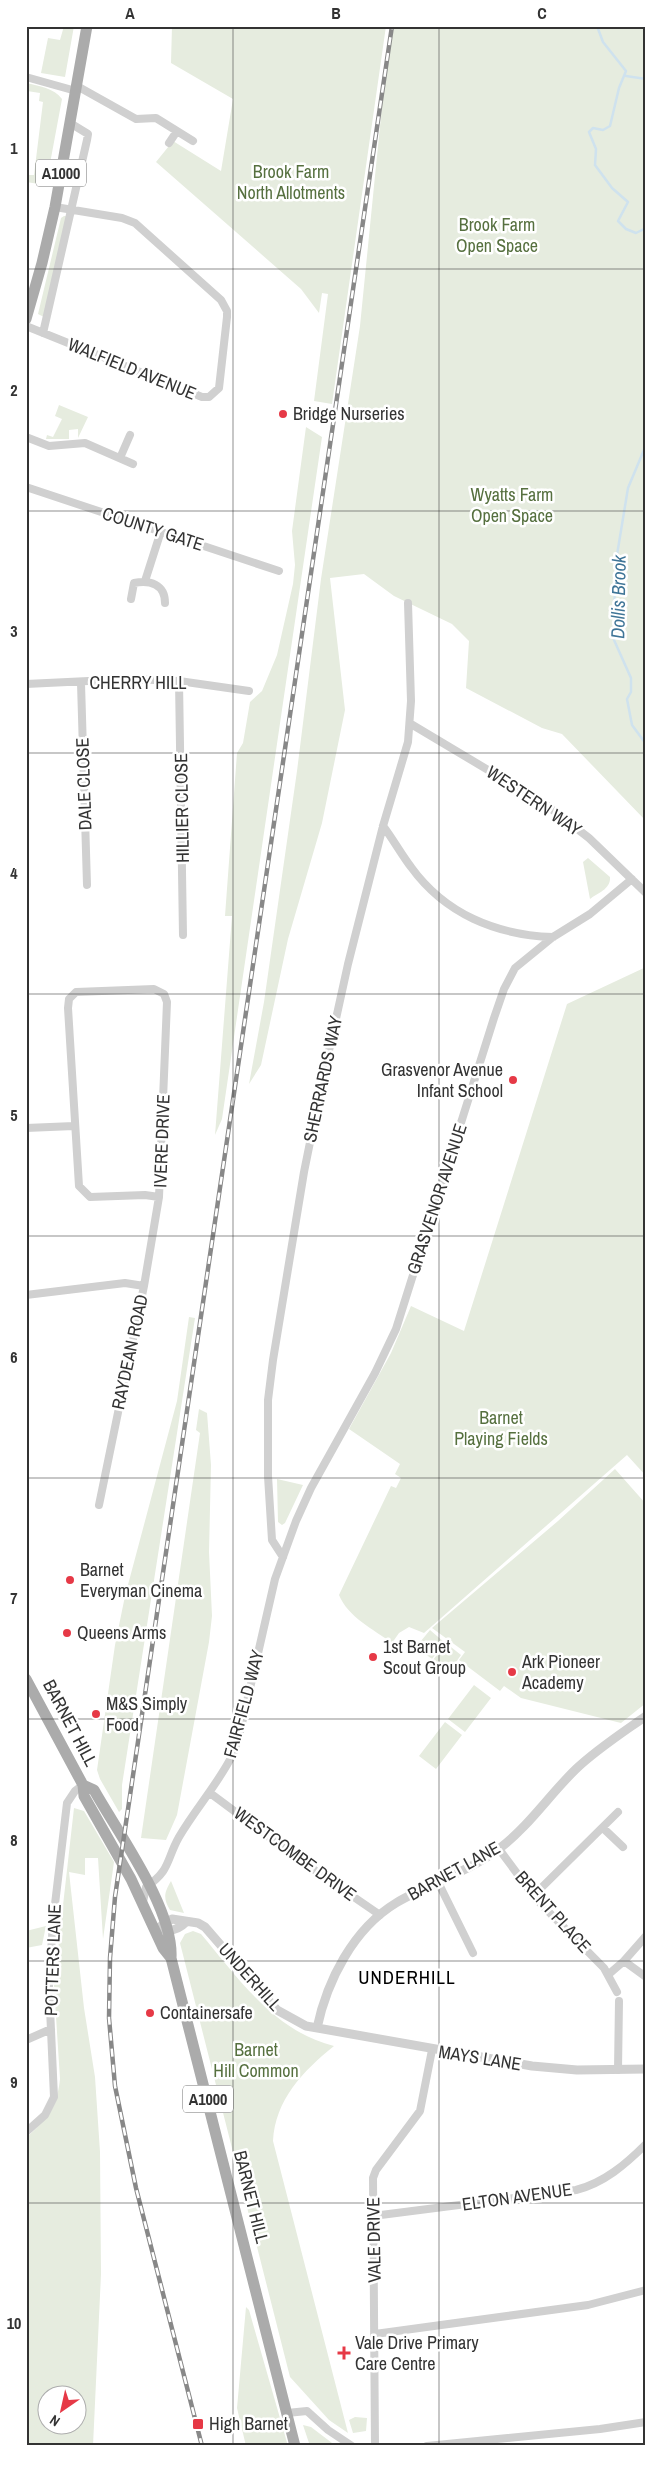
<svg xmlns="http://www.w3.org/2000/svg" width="672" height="2472" font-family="'Archivo Narrow',sans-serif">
<rect width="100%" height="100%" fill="#fff"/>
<path fill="#e6ecdf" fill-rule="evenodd" d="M64 26H74L65 77 41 73 48 38 60 40Z
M172 26H386L332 404 314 401 328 294 322 293 319 313 301 289 156 162 173 141 221 171 233 99 171 63Z
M390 26H646V821L562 734 542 728 466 688 469 641 452 624 394 596 364 574 330 578 345 710 322 823 288 939 261 1065 249 1084 264 1002 297 771 321 579 360 326Z
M26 83C39 86 54 88 62 99L46 185 26 182V175H34L43 102 39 101 40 93 27 91Z
M64 216H68L44 317 38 314 61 218Z
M59 405 88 417 78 438V429L69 430V439H46L47 435 53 437 62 419 55 416Z
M306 427 322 437 222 1119 215 1135 232 916H225L237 753 243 743 250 702 262 691 277 655 293 584 295 565 292 531Z
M588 858 610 877C611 889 598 893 590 899L583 862Z
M646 967V1476L627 1455 424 1633 409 1627 399 1633 392 1643C373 1629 348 1617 339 1595L391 1486 396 1488 401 1478 395 1474 400 1464 349 1429 391 1353 411 1306 464 1331 567 1004Z
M189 1317 195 1318 122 1785V1809L119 1812 100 1779 97 1770 115 1645 125 1596 177 1401Z
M199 1409 207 1413 211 1465 209 1552 212 1616 209 1642 177 1815 166 1840 141 1838 200 1433 196 1430Z
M615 1469 646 1504V1703L621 1723 521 1698 504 1686 500 1691 459 1660 465 1652 432 1628 558 1521Z
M277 1479 303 1485 285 1523 282 1525 278 1522Z
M430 1630 444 1642 432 1659 416 1647Z
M446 1643 461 1655 449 1672 433 1660Z
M474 1685 491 1698 465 1732 448 1719Z
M445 1722 462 1735 436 1769 419 1756Z
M74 1808 84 1811 114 1862 103 1939 98 1858H85V1875L69 1872 84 2008 95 2077 100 2152 101 2274 93 2446H26V2138C47 2119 57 2108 60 2079L54 1985ZM48 2394H78V2424H48Z
M171 1881 184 1913 170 1910C163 1898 164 1893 171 1881Z
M46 1926 42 1945 26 1948V1931Z
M193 1931 201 1934C239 1979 274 2031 334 2046 303 2071 275 2100 273 2141L348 2433 329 2420 290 2377 180 1943 185 1934Z
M246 2307 249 2310 288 2446H246L237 2408Z
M355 2417 367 2418 366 2431 353 2433 349 2420Z
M303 2425 311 2427 336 2446H310Z"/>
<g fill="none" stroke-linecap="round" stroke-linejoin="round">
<path stroke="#cfe2ee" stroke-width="2.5" d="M597 26 603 42 626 71 619 88 610 126 603 130 593 128 589 132 596 149 595 165 612 188 628 202 618 221 626 229 636 233 646 228
M626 76 646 79
M646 445 628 488 616 561 614 614V640L631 678V692L627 699 632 725 646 744"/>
<path stroke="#d0d0d0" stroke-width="8" d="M26 77 76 91
M77 86 136 119 156 118 193 141
M169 143 177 131
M26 326 202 397H209L219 388 227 317V311L221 300 135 223 122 218 55 207
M43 333 87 140 88 134 70 123
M26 437 49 446 85 443 133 464
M120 458 130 435
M26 487 279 571
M145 581 161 531
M131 599 134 583C150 580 165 584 165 603
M179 681 183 935
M81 683 87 885
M26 684 130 679 179 681 249 691
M411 724 545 804 589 838 646 893
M383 826C393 839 401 854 411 867 445 914 496 935 553 937
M26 1128 74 1126
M144 1286 159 1197 167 1002 164 994 154 989 76 992 69 999 68 1008 79 1186 90 1197 145 1195 159 1197
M26 1295 125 1283 144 1286 99 1505
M283 1557 272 1540 268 1476V1400L273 1360 304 1172 323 1078 348 964 383 826 408 742 411 701 408 603
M210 1793 297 1858 380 1915
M603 1828 623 1847
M499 1849 536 1899 604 1968 617 1992
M438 1882 473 1953
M533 1896 618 1812
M143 1902 146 1887C171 1870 166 1860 179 1837 196 1808 218 1784 233 1754L240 1732 275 1579 296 1521 311 1488 375 1373 396 1329 494 1018 504 989 515 968 553 937 590 914 632 879
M624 1961 646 1977
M609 1974 624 1961 646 1936
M26 2040 51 2029
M618 2070 619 2001
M26 2132 45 2115 54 2097 49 1986 53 1921 67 1803 75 1791 83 1785
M373 2216 576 2190C604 2183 626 2164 646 2144
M375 2334 588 2305 646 2290
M287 2413 307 2411 328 2430 352 2446
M375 2446 373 2178 376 2170 420 2111 432 2050
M427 2446 600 2429 646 2422"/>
<path stroke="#d0d0d0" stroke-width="9" d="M162 1929C172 1932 179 1929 186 1922
M155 1930 172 1919 198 1923 205 1927 277 2010 306 2026 532 2066 577 2070 646 2069
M317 2028C327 1981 353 1929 396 1903 430 1883 469 1872 500 1848 529 1826 550 1794 576 1769 597 1749 622 1733 646 1716"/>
<path stroke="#ababab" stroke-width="11" d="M26 319 42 263 55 207 87 26
M26 1679 83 1785 84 1796 131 1879 163 1948 171 1958
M83 1785 94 1790C118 1833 174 1909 171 1958L295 2446"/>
<g stroke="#888" stroke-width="4.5">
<path id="rail" d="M202 2446 136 2188 115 2086 109 2018 110 1958 115 1897 392 26"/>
</g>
<use href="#rail" stroke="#fff" stroke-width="2.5" stroke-dasharray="8" stroke-linecap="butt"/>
</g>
<path fill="none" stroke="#333" stroke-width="1" stroke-opacity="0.55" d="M233 26V2446M439 26V2446M26 269H646M26 511H646M26 753H646M26 994H646M26 1236H646M26 1478H646M26 1719H646M26 1961H646M26 2203H646"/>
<g fill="#e63946" stroke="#fff" stroke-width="2">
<circle cx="283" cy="414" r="5"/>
<circle cx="513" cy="1080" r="5"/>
<circle cx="70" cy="1580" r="5"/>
<circle cx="67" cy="1633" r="5"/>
<circle cx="373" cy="1657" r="5"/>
<circle cx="512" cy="1672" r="5"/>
<circle cx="96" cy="1714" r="5"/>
<circle cx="150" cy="2013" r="5"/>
<path d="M341.5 2345.5h5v5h5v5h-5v5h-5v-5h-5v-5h5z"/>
<rect x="192" y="2418" width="12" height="12" rx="2.5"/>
</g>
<g text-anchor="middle" stroke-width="5" stroke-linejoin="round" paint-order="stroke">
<g fill="#fff" stroke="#707070" stroke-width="1">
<rect x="36" y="159.5" width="50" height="27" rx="4"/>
<rect x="183" y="2085.5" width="50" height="27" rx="4"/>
</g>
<g font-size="16" font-weight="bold" fill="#333">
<text x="61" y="179">A1000</text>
<text x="208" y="2105">A1000</text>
</g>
<g font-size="18" fill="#56703f" stroke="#fff">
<text x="291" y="178">Brook Farm<tspan x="291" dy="21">North Allotments</tspan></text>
<text x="497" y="231">Brook Farm<tspan x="497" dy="21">Open Space</tspan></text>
<text x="512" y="501">Wyatts Farm<tspan x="512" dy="21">Open Space</tspan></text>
<text x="501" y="1424">Barnet<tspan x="501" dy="21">Playing Fields</tspan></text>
<text x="256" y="2056">Barnet<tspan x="256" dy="21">Hill Common</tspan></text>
</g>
<g font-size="18" fill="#333" stroke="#fff">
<text transform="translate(132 369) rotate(22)" y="6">WALFIELD AVENUE</text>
<text transform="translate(153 529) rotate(18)" y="6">COUNTY GATE</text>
<text x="138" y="689">CHERRY HILL</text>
<text transform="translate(84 784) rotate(-92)" y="6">DALE CLOSE</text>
<text transform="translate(534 801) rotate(34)" y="6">WESTERN WAY</text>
<text transform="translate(182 808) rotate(-91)" y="6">HILLIER CLOSE</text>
<text transform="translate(323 1079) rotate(-78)" y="6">SHERRARDS WAY</text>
<text transform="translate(162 1141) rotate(-88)" y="6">IVERE DRIVE</text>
<text transform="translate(437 1199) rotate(-72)" y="6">GRASVENOR AVENUE</text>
<text transform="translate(130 1352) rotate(-78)" y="6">RAYDEAN ROAD</text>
<text transform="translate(244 1704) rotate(-75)" y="6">FAIRFIELD WAY</text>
<text transform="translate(70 1723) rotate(62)" y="6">BARNET HILL</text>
<text transform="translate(295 1854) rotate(36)" y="6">WESTCOMBE DRIVE</text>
<text transform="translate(454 1871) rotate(-29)" y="6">BARNET LANE</text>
<text transform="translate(553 1912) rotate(48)" y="6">BRENT PLACE</text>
<text transform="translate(53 1960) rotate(-88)" y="6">POTTERS LANE</text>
<text transform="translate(250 1977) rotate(48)" y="6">UNDERHILL</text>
<text transform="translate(480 2058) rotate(9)" y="6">MAYS LANE</text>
<text transform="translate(251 2197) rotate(76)" y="6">BARNET HILL</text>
<text transform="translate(517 2197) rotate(-8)" y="6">ELTON AVENUE</text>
<text transform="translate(374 2240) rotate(-91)" y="6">VALE DRIVE</text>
</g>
<g font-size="18" fill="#333" stroke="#fff" text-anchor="start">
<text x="293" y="420">Bridge Nurseries</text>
<text x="503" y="1076" text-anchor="end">Grasvenor Avenue<tspan x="503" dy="21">Infant School</tspan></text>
<text x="80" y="1576">Barnet<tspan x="80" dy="21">Everyman Cinema</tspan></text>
<text x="77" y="1639">Queens Arms</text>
<text x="383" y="1653">1st Barnet<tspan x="383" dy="21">Scout Group</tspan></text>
<text x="522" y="1668">Ark Pioneer<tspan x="522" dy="21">Academy</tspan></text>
<text x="106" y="1710">M&amp;S Simply<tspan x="106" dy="21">Food</tspan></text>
<text x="160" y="2019">Containersafe</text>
<text x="355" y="2349">Vale Drive Primary<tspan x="355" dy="21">Care Centre</tspan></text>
<text x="209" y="2430">High Barnet</text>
</g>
<g font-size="19" font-style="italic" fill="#3f7597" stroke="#fff">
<text transform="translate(618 597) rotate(-89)" y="7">Dollis Brook</text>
</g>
<g font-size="19" letter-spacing="1" fill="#000" stroke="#fff">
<text x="407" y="1984">UNDERHILL</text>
</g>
</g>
<rect width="672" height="2472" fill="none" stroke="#ffffff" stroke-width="55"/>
<g transform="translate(62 2410) rotate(214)"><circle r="24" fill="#ffffff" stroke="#adadad"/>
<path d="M0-4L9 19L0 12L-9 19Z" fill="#e63946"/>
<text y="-8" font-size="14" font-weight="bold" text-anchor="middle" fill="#333333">N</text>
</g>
<rect x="28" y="28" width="616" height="2416" fill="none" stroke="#333" stroke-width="2"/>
<g font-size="16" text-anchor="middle" font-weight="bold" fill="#333">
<text x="130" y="19">A</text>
<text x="336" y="19">B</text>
<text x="542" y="19">C</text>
<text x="14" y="154">1</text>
<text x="14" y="396">2</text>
<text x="14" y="637">3</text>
<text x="14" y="879">4</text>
<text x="14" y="1121">5</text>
<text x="14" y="1363">6</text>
<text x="14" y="1604">7</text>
<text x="14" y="1846">8</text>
<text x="14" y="2088">9</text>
<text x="14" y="2329">10</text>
</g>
</svg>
